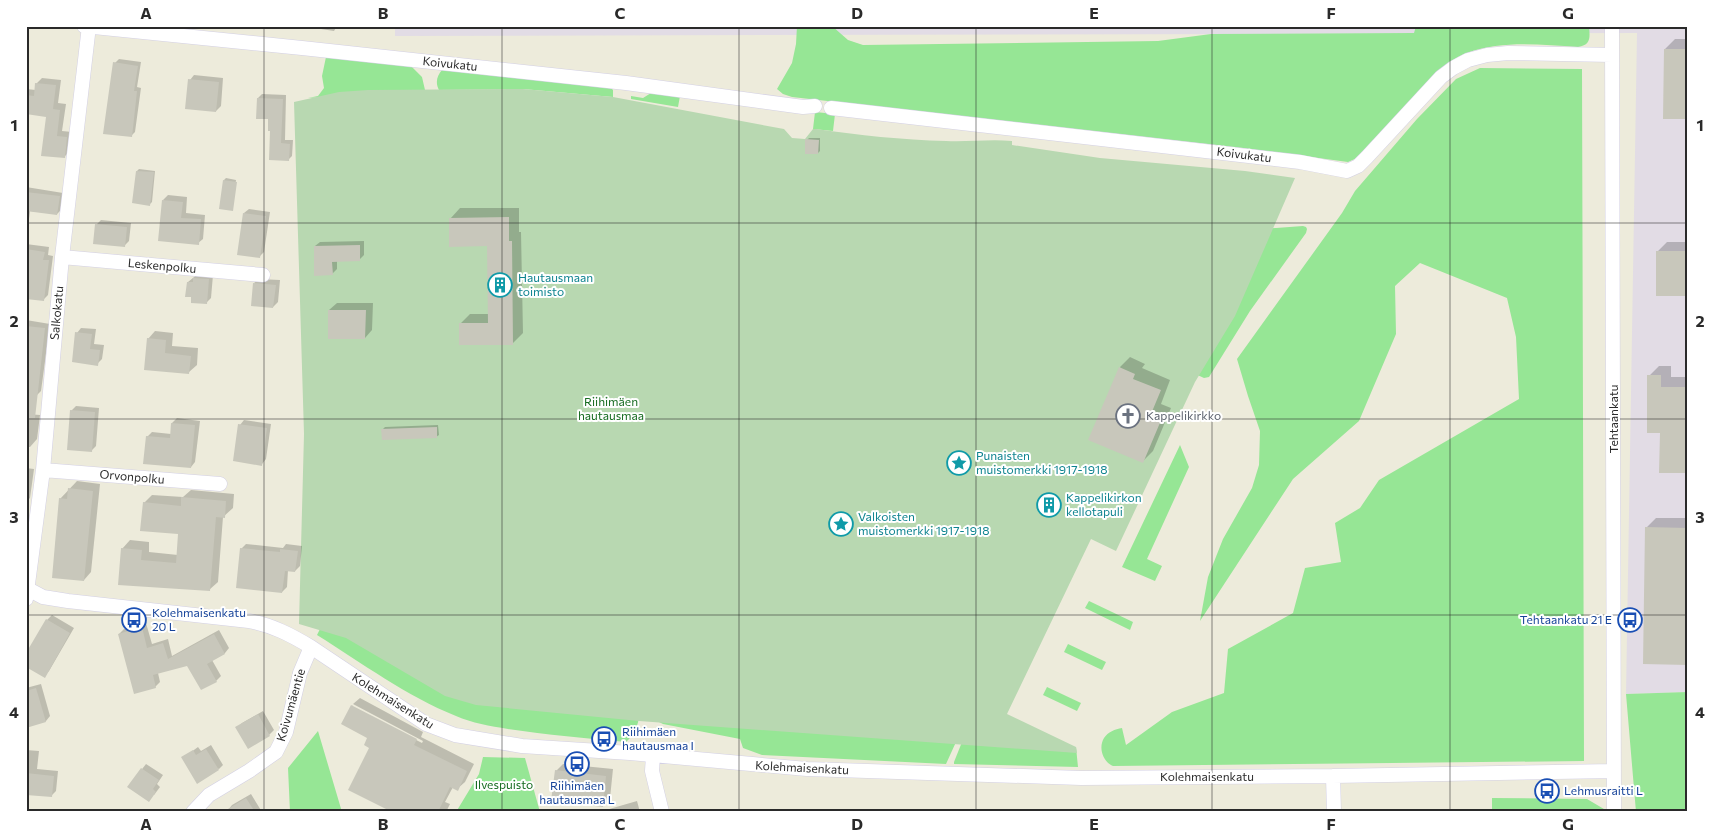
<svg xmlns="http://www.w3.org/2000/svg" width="1714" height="838" font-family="Commissioner,sans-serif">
<rect width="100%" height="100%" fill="#edebdb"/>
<path fill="#e2dce5" d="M395 26H1688V692L1626 694 1637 33 395 36Z"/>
<path fill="#96e695" d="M797 26H832L848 40 863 45 1158 41 1211 34 1414 33 1416 26H1589C1590 38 1591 45 1578 47 1541 45 1503 40 1467 53 1442 62 1424 86 1407 105 1390 122 1373 140 1357 158L1348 162 1243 148 792 97 783 94 777 89 792 63 796 44Z
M326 57 411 66 422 77 425 90 308 98 318 96 324 88 322 76Z
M1480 68 1582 69 1584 761 1113 766C1103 762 1098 748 1104 738 1108 732 1115 729 1122 728L1126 745 1172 712 1224 693 1228 649 1293 613 1305 568 1341 562 1335 523 1360 508 1379 480 1519 399 1516 337 1507 298 1420 263 1395 286 1396 334 1359 421 1293 479 1200 621 1208 577 1223 539 1252 488 1259 465 1260 431 1248 396 1237 359 1342 213 1355 191 1417 119 1456 79Z
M442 70 611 88 613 90V97L523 89 439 90C435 82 437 76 442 70Z
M651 93 680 96 678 107 631 99V96L643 98Z
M815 112 835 114 833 131 813 129Z
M1303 226 1306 227 1307 229 1306 233 1250 311 1209 377 1204 378 1154 355 1211 230 1276 228Z
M1180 445 1189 467 1147 559 1162 566 1155 581 1122 567Z
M1089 601 1133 622 1130 630 1085 608Z
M321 627 639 714C639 725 634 735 626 742 586 738 547 735 508 729 490 726 472 723 456 716 406 696 362 663 317 635Z
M1068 644 1106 662 1102 670 1064 652Z
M1047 687 1081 703 1077 711 1043 695Z
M1688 692V812H1636L1626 694Z
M658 717 956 742 946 764 762 755 743 748 740 739 663 724 657 721Z
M318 731 342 812H290L288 768Z
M962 742 1076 747 1078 767 954 764V762Z
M483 757 525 758 540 812H456L479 774Z
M1492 798 1587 799 1609 812H1492Z"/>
<path fill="#b8d8b1" d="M523 89 613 97 784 129 792 138 805 139 813 129H816C859 135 902 140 946 141 968 142 990 139 1012 141V145L1100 158 1245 171 1295 178 1235 316 1195 382 1116 551 1091 539 1007 714 1076 747 1077 753 639 721 476 705 445 696 346 638 299 624 304 434 294 102 339 92 368 90Z"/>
<path fill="#0003" d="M322 26H337L334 31 321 29Z
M1675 39H1688V117L1665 49Z
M119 59 141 62 137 87 141 88 135 132 131 136 115 63Z
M194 75 223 78 221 106 216 111 190 80Z
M42 78 61 80 58 103 66 104 62 131 72 132 70 151 64 157 47 116 26 113V89L36 90V84Z
M262 94 286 95 285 140H293L292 156 288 160 272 130 270 118 258 98Z
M809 138H820V151L818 153 807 140Z
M139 169 155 171 152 202 150 204 137 171Z
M226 178 236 180 232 209 224 180Z
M26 187 63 193 61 210 57 214 30 211 28 227 26 229Z
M168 195 187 197 186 213 205 215 203 239 198 243 163 200Z
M460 208H519V232H521L523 333 512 344 460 324 470 314H489L488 245 450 219Z
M249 209 270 212 264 252 259 257 244 213Z
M101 220 131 223 129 241 124 246 96 225Z
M364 241V255L359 260H337V269L332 274 315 246 320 242Z
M1667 242H1688V295L1657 252Z
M26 244 49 247 48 255 53 256 48 295 43 300 26 298Z
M199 273 213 275 211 298 206 303 188 282Z
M259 279 280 280 278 302 273 307 254 283Z
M337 303H373L372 330 365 338 329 310Z
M26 320 50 324 41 391 36 396 26 394Z
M81 328 96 329 94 344 104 345 102 359 97 364 77 333Z
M155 331 173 333 172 346 198 348 197 365 189 372 145 369 148 339Z
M1130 357 1145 364 1142 368 1170 380 1161 404 1171 408 1153 451 1143 461 1120 367Z
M1659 366H1671V377H1688V472L1661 432 1649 376Z
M76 406 99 408 96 446 91 451 71 411Z
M26 414 40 415 37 439 30 447H26Z
M177 418 200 421 195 462 191 467 147 437 152 432 171 434 172 423Z
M244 420 271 424 266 459 262 464 240 425Z
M438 425 439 435 436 437 383 429 385 427Z
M26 468 34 469 30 498 26 502Z
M77 481 100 484 91 572 84 580 60 499Z
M191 490 234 494 233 508 223 517 218 582 209 590 119 583 122 549 130 540 149 542V552L178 555 179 533 144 503 152 495 183 497Z
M1656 518H1688V663L1646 528Z
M246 544 283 548 286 544 302 546 300 566 295 571 288 570 287 587 282 592 241 549Z
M52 615 74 628 49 671 44 676 47 620Z
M146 623 152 644 168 639 172 656 219 630 229 648 225 653 212 660 221 676 216 681 188 664 158 673 160 682 155 687 119 634 124 629Z
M41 684 50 716 46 721 26 727V688Z
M360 698 423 732 421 737 474 764 465 782 457 789 453 787 445 802 450 804 446 812H395L371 747 369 737 343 723 353 705V707L422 743 423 741 353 704Z
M263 711 274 730 269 735 237 728 242 723Z
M211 745 223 765 219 769 183 758 198 747 201 751Z
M26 750 39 751 37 769 58 771 56 791 51 796 26 793Z
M146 764 163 775 157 784 160 787 154 795 129 786Z
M563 764 613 769 610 798 603 806 556 771Z
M251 794 262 812H229L228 810 232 805Z
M637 801 640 812H599Z"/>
<path fill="#c8c7bb" d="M1664 49H1688V119H1663Z
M113 62 138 66 134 91H137L132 137 103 134Z
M188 79 219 82 216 112 185 109Z
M35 83 56 85 53 109 60 110 57 136 67 137 65 158 41 156 46 117 26 114V95L34 96Z
M257 98 283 99 281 143 290 144 289 161 269 160 270 131H268V119H256Z
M805 139 819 140 818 154H805Z
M136 171 154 172 150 206 132 203Z
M223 180 237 182 233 211 219 209Z
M26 192 60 196 57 215 26 211Z
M162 200 183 202 181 218 201 219 199 245 158 241Z
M243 213 266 216 260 258 237 255Z
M509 217V241H512L513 345H459V323H488L487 246 449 247V218Z
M95 224 127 227 125 247 93 244Z
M360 245V261L332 262 333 275 314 276V246Z
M26 249 45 252 43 260H49L44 301 26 299Z
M1656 251H1688V296H1656Z
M193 278 209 279 207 304 191 303V297H185L187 282H193Z
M253 283 276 285 273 308 251 306Z
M328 310H366L365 339H328Z
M26 326 45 328 35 418H26Z
M75 332 92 334 90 349 100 350 98 366 72 362Z
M147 338 166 340 165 353 191 356 189 374 144 370Z
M1119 367 1135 374 1133 379 1161 390 1151 414 1162 418 1143 463 1088 440Z
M1647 375H1661V387H1688V473H1659L1660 433H1647Z
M70 410 95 412 92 452 67 450Z
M171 423 195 425 191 468 143 464 146 436 170 438Z
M238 424 267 428 262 466 233 461Z
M437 427V438L382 440 381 429Z
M68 488 93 491 84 581 52 578 59 498 67 499Z
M181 497 226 501 225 518 216 517 210 591 118 585 121 548 142 550 141 560 176 563 178 534 140 531 143 502 181 506Z
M1645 527 1688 528V665L1643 664Z
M240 548 280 552V549L298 551 295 572 285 571 282 593 236 588Z
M46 619 70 633 45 678 26 667V653Z
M142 627 147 648 163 643 168 659 214 634 225 654 207 664 217 682 201 690 187 666 153 675 156 688 134 694 118 634Z
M36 688 46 722 26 728V691Z
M351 705 417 739 414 745 467 771 458 791 450 787 438 812H392L348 790 369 748 364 745 367 738 341 724Z
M258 714 270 736 248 749 235 727Z
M206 749 219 770 197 784 181 757 193 750 196 755Z
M141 768 159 780 153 789 156 792 149 802 127 787Z
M555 770 606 776 603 807 551 801Z
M26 773 54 776 52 797 26 795Z
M246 798 255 812H223Z"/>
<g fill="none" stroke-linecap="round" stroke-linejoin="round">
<g stroke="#d3d0e4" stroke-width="15">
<path id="minor" d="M84 26 302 48 626 83 803 107 815 106
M1612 26 1614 812
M831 108 1300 162 1347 171 1358 166 1367 157 1441 77 1453 68 1468 60 1487 55 1508 53 1612 55
M62 257 263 275
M43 470 220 484
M26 588 43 597 68 601 249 621C272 625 291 635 311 647L426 724 455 735 522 746 630 753 807 769 1081 778 1333 776 1614 771
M26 599 43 470 62 257 89 26
M653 756 652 771 662 812
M1333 776 1334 812
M193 812 209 795 249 771 276 752 286 732 300 673 311 647"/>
</g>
<use href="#minor" stroke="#fff" stroke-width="14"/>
</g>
<path fill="none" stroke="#2a2a2a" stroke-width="1" stroke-opacity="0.55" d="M264 26V812M502 26V812M739 26V812M976 26V812M1212 26V812M1450 26V812M26 223H1688M26 419H1688M26 615H1688"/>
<defs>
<g id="building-ring" transform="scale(1.25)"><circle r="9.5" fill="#fff" stroke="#0f9aa8" stroke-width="1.5"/><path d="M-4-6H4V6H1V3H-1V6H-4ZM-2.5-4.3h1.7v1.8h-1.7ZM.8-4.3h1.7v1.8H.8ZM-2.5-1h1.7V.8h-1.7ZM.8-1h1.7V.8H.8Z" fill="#0f9aa8"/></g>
<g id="church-ring" transform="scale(1.25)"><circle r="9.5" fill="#fff" stroke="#6b7280" stroke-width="1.5"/><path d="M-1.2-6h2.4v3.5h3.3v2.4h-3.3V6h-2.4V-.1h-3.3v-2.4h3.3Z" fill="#6b7280"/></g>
<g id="sight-ring" transform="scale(1.25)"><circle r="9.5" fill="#fff" stroke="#0f9aa8" stroke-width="1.5"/><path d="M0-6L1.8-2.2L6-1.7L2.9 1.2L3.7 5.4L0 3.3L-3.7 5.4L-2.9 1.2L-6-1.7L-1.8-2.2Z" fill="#0f9aa8"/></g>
<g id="bus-ring" transform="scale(1.25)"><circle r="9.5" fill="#fff" stroke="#1a4fb4" stroke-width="1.5"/><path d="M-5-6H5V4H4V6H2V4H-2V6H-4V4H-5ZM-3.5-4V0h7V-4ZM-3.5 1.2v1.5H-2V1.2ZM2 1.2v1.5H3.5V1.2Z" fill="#1a4fb4"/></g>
</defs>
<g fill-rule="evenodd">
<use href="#building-ring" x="500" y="285"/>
<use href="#church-ring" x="1128" y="416"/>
<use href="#sight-ring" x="959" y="463"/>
<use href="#building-ring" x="1049" y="505"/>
<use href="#sight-ring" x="841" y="524"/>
<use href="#bus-ring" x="134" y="620"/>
<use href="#bus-ring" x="1630" y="620"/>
<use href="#bus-ring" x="604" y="739"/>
<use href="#bus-ring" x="577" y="764"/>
<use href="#bus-ring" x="1547" y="791"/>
</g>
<g text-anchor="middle" stroke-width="4" stroke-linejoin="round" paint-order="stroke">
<g font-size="12" fill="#2a2a2a" stroke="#fff">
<text transform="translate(450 64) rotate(6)" y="4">Koivukatu</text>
<text transform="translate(1244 155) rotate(7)" y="4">Koivukatu</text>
<text transform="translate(162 266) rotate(5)" y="4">Leskenpolku</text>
<text transform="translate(57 313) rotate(-85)" y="4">Salkokatu</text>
<text transform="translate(1614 419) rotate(-90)" y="4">Tehtaankatu</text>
<text transform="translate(132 477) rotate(5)" y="4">Orvonpolku</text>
<text transform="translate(393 701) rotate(32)" y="4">Kolehmaisenkatu</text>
<text transform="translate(291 705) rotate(-74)" y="4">Koivumäentie</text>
<text transform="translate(802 768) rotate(3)" y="4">Kolehmaisenkatu</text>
<text x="1207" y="781">Kolehmaisenkatu</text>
</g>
<g font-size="12" fill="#0d838f" stroke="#fff" text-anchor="start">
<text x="518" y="282">Hautausmaan<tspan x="518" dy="14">toimisto</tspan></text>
<text x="976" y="460">Punaisten<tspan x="976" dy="14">muistomerkki 1917-1918</tspan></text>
<text x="1066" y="502">Kappelikirkon<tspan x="1066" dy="14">kellotapuli</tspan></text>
<text x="858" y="521">Valkoisten<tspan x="858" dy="14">muistomerkki 1917-1918</tspan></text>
</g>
<g font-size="12" fill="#166b20" stroke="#fff">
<text x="611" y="406">Riihimäen<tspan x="611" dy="14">hautausmaa</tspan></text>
<text x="504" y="789">Ilvespuisto</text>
</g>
<g font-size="12" fill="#5b616d" stroke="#fff" text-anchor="start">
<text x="1146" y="420">Kappelikirkko</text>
</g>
<g font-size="12" fill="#164399" stroke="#fff" text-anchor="start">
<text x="152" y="617">Kolehmaisenkatu<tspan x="152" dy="14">20 L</tspan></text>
<text x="1612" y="624" text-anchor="end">Tehtaankatu 21 E</text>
<text x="622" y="736">Riihimäen<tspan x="622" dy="14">hautausmaa I</tspan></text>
<text x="577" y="790" text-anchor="middle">Riihimäen<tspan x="577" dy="14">hautausmaa L</tspan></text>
<text x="1564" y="795">Lehmusraitti L</text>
</g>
</g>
<rect width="1714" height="838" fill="none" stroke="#ffffff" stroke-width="55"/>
<rect x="28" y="28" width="1658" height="782" fill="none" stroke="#2a2a2a" stroke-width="2"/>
<g font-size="16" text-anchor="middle" font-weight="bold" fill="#2a2a2a">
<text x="146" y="19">A</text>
<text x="383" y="19">B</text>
<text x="620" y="19">C</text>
<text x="857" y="19">D</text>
<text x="1094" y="19">E</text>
<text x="1331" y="19">F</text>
<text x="1568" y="19">G</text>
<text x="14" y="131">1</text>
<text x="1700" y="131">1</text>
<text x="14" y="327">2</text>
<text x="1700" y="327">2</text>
<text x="14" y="523">3</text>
<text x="1700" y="523">3</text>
<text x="14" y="718">4</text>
<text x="1700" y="718">4</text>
<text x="146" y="830">A</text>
<text x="383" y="830">B</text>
<text x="620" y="830">C</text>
<text x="857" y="830">D</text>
<text x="1094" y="830">E</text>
<text x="1331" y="830">F</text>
<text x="1568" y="830">G</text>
</g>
</svg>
